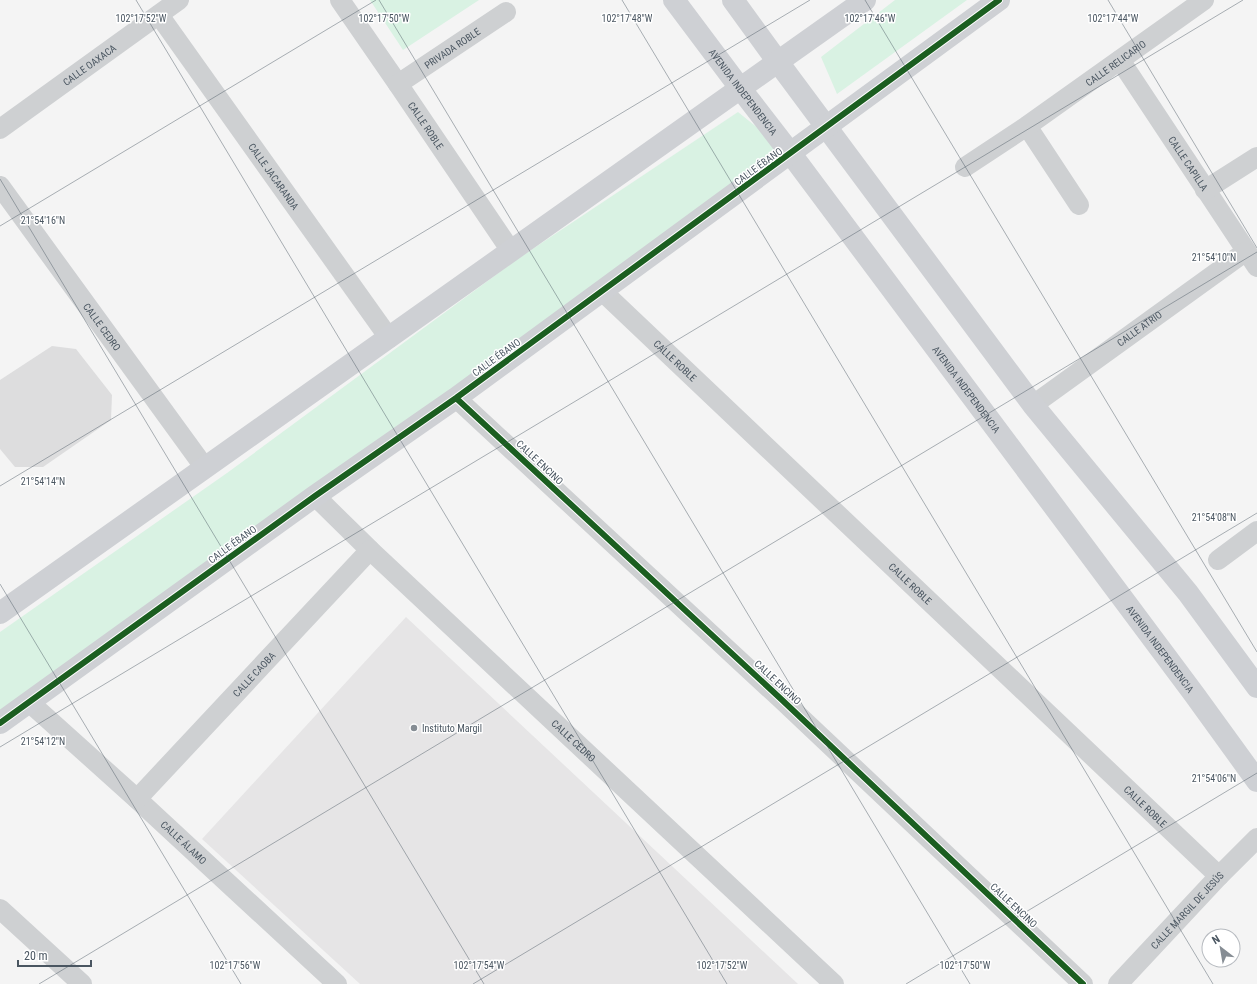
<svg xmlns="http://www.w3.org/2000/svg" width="1257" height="984" font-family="'Roboto Condensed',sans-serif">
<rect width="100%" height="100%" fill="#f4f4f4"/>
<path fill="#e6e5e6" d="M406 617 798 984H360L202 839Z"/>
<path fill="#d9f2e3" d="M370 0H479L403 50Z
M895 0H967L837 94 821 57Z
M738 112 780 146 603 283 0 713V632L227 473 516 260Z"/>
<path fill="#ddddde" d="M52 346 76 349 112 395 111 420 43 467H15L0 449V380Z"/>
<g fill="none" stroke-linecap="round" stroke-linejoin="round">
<g stroke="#ced0d2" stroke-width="20">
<path id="s1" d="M340 0 398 84 511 251"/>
<path id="s2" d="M159 15 389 338"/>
<path id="s3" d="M1120 60 1257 267"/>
<path id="s4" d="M398 84 506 12"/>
<path d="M1027 126 1079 205"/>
<path id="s5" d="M0 129 179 0"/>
<path id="s6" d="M965 167 1027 126 1204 0"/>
<path id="s7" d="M0 186 205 468"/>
<path d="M1205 190 1257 157"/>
<path id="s8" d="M602 291 1219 876"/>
<path d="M456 398 781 699 1083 984"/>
<path id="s9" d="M1033 405 1245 252"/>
<path id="s10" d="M315 496 370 550 834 984"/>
<path d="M1218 560 1257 531"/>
<path id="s11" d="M29 702 137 799 337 984"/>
<path id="s12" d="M137 799 370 550"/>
<path d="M0 909 82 984"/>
<path id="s13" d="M1118 984 1219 876 1257 838"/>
</g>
<g stroke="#ced0d4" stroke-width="22">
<path id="s14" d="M674 0 740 88 791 154 1194 694 1257 781"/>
<path d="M733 0 778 62 1033 405 1188 593 1257 687"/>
<path d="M0 613 865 0"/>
<path d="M0 723 315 496 456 398 999 0"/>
</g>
<g stroke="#fff" stroke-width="8">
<path id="cycleway" d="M456 398 781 699 1083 984
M0 723 315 496 456 398 999 0"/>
</g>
<use href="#cycleway" stroke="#1b5e20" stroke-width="6"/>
</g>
<path fill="none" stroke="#4a5661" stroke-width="1" stroke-opacity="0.45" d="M136 0 727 984M379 0 970 984M622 0 1213 984M865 0 1257 652M1108 0 1257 248M0 179 484 984M0 226 376 0M0 486 810 0M0 584 241 984M0 747 1243 0M39 984 1257 252M473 984 1257 513M906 984 1257 773"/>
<circle fill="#868d94" stroke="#fff" stroke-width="1.5" cx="414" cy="728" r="4"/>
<g text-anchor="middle" stroke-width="3" stroke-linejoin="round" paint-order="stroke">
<g font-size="10" fill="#4a5661" stroke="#fff">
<text dy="4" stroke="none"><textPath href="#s4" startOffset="65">PRIVADA ROBLE</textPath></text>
<text dy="4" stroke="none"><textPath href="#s6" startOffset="183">CALLE RELICARIO</textPath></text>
<text dy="4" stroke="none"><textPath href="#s5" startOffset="110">CALLE OAXACA</textPath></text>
<text dy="4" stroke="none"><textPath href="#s14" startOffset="115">AVENIDA INDEPENDENCIA</textPath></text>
<text dy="4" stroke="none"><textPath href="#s1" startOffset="152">CALLE ROBLE</textPath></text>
<text dy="4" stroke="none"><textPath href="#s3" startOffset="124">CALLE CAPILLA</textPath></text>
<text transform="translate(758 166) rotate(-36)" y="4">CALLE ÉBANO</text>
<text dy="4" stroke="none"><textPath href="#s2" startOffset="198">CALLE JACARANDA</textPath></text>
<text dy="4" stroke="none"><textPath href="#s7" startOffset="174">CALLE CEDRO</textPath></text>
<text dy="4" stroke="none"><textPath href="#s9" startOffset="131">CALLE ATRIO</textPath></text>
<text transform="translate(496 357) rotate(-36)" y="4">CALLE ÉBANO</text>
<text dy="4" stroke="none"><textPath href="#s8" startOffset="101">CALLE ROBLE</textPath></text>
<text dy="4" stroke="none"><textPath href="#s14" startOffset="487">AVENIDA INDEPENDENCIA</textPath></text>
<text transform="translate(540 462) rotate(43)" y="4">CALLE ENCINO</text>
<text transform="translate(232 544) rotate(-36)" y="4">CALLE ÉBANO</text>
<text dy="4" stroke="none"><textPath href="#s8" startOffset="425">CALLE ROBLE</textPath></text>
<text dy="4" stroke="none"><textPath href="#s14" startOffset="811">AVENIDA INDEPENDENCIA</textPath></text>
<text dy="4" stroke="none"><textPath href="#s12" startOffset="171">CALLE CAOBA</textPath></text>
<text transform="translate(778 682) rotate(43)" y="4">CALLE ENCINO</text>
<text dy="4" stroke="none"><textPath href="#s10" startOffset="356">CALLE CEDRO</textPath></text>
<text dy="4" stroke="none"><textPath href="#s8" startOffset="749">CALLE ROBLE</textPath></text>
<text dy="4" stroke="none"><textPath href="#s11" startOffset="209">CALLE ÁLAMO</textPath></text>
<text transform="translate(1014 905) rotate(43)" y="4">CALLE ENCINO</text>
<text dy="4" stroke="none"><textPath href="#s13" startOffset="101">CALLE MARGIL DE JESÚS</textPath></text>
</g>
<g font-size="10" fill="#4a5661" stroke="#fff" text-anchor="start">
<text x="422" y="732">Instituto Margil</text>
</g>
</g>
<g font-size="10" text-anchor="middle" fill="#4a5661" stroke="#fff" stroke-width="3" stroke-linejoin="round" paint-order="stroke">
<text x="141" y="22">102°17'52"W</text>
<text x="384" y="22">102°17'50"W</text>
<text x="627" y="22">102°17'48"W</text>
<text x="870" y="22">102°17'46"W</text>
<text x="1113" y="22">102°17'44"W</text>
<text x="43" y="224">21°54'16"N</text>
<text x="1214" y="261">21°54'10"N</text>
<text x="43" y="485">21°54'14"N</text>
<text x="1214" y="521">21°54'08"N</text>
<text x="43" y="745">21°54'12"N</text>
<text x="1214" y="782">21°54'06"N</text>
<text x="235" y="969">102°17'56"W</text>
<text x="479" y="969">102°17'54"W</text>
<text x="722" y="969">102°17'52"W</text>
<text x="965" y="969">102°17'50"W</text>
</g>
<g transform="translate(1221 948) rotate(329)"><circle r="19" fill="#ffffff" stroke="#b7bbc0"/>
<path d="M0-3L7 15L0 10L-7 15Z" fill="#868d94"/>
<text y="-6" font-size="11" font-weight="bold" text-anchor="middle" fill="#4a5661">N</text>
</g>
<path d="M18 960v6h73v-6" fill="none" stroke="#4a5661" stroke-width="2"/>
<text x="24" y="960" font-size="12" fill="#4a5661" stroke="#ffffff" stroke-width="3" paint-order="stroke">20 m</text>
</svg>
